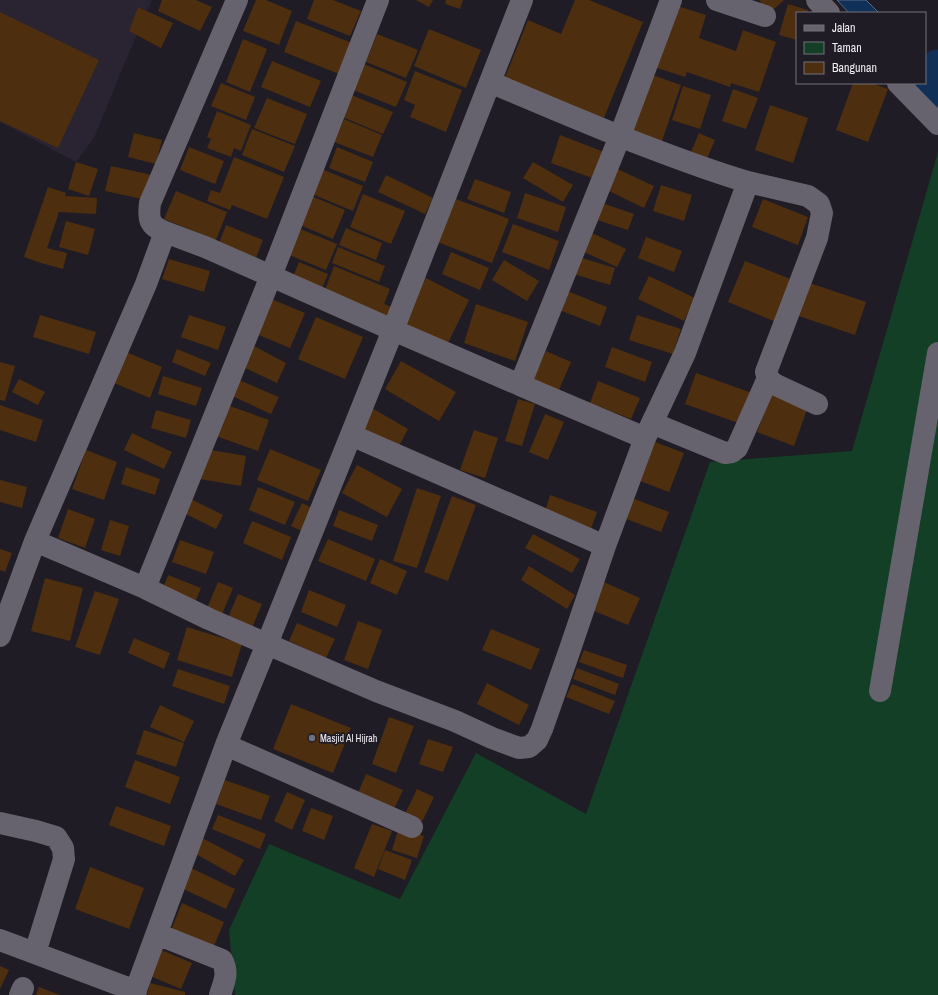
<svg xmlns="http://www.w3.org/2000/svg" width="938" height="995" font-family="'Archivo Narrow',sans-serif">
<rect width="100%" height="100%" fill="#201c25"/>
<path fill="#292332" d="M0 0H152L121 72 94 138 76 162 0 122Z"/>
<path fill="#123f25" d="M938 152V995H235L229 930 269 844 400 899 476 753 586 814 710 462 852 451Z"/>
<path fill="#113057" stroke="#546986" d="M837 0H866L879 13H849Z
M925 62 938 76V110L914 83H925Z"/>
<g fill="none" stroke-linecap="round" stroke-linejoin="round">
<path stroke="#113057" stroke-width="39" d="M935 87 938 69"/>
</g>
<path fill="#4d2e0e" d="M162 0H196L212 7 200 31 158 11Z
M256 0H266L292 11 279 45 243 31Z
M314 0H333L361 11 350 36 307 19Z
M416 0H433L429 7Z
M446 0H463L460 9 445 4Z
M575 0H589L643 22 601 125 502 85 528 20 561 34Z
M759 0H784L770 13Z
M671 4 706 15 699 38 736 51 743 30 776 42 759 92 731 83 730 87 687 72 685 77 651 66Z
M788 4 808 10 807 13H797V40L779 35Z
M138 7 173 23 161 48 129 31Z
M0 12 99 60 58 148 0 121Z
M296 21 352 43 339 74 284 52Z
M429 29 481 50 466 88 414 66Z
M377 34 418 50 406 78 366 62Z
M243 39 267 49 250 92 226 82Z
M272 61 321 81 310 107 261 87Z
M364 64 407 82 396 107 353 90Z
M415 71 462 90 446 132 410 117 415 105 404 100Z
M650 74 681 85 661 144 630 134Z
M221 83 255 97 246 120 211 106Z
M853 83H871L888 89 868 142 836 130Z
M683 86 711 95 700 129 672 120Z
M733 89 758 98 746 129 722 121Z
M349 94 393 112 383 134 340 116Z
M267 98 307 114 295 144 254 128Z
M770 105 808 118 793 163 755 150Z
M217 111 251 125 241 151 234 148 231 157 207 148 211 139 207 137Z
M344 119 382 135 373 157 334 142Z
M252 129 295 146 284 172 242 155Z
M134 133 162 140 156 164 128 157Z
M699 133 715 140 704 166 688 159Z
M560 135 604 152 595 179 551 163Z
M189 147 224 161 215 184 180 170Z
M337 147 373 162 365 182 329 168Z
M234 157 284 177 267 219 232 205 230 210 207 201 211 190 220 193Z
M76 162 98 169 89 196 68 189Z
M533 162 573 185 563 202 523 178Z
M111 166 152 175 147 200 105 191Z
M317 167 363 186 353 211 307 192Z
M613 167 654 186 644 208 603 188Z
M386 175 433 198 425 214 378 192Z
M475 179 511 192 504 213 467 199Z
M661 185 692 195 684 221 653 211Z
M48 187 66 193 65 196 97 198 96 214 59 212 47 248 67 253 63 269 41 263 24 257Z
M176 191 227 212 216 240 164 219Z
M304 193 345 210 333 239 293 222Z
M525 193 566 207 558 232 517 218Z
M363 194 405 211 391 244 350 227Z
M448 196 509 219 492 263 432 240Z
M763 199 808 217 798 245 752 227Z
M599 202 634 214 628 230 594 219Z
M66 221 95 229 88 255 59 247Z
M513 224 559 241 549 270 502 252Z
M226 225 263 240 255 261 218 246Z
M293 226 337 244 326 270 282 252Z
M346 228 382 243 376 260 339 245Z
M592 233 626 249 617 267 584 252Z
M646 237 682 251 674 272 638 258Z
M338 247 385 266 379 282 332 263Z
M451 252 489 268 480 290 442 274Z
M579 257 615 268 610 285 574 274Z
M169 259 210 271 204 292 162 279Z
M504 260 539 281 527 301 492 280Z
M745 261 793 280 776 322 728 302Z
M299 262 328 274 321 291 292 279Z
M334 266 390 289 384 304 392 307 388 316 325 290Z
M649 276 695 298 684 321 638 299Z
M424 277 469 300 446 347 401 324Z
M804 281 866 302 855 335 793 314Z
M565 290 607 307 600 326 557 309Z
M269 298 305 313 290 348 254 333Z
M476 304 528 322 515 361 464 343Z
M40 315 96 332 89 354 33 337Z
M189 315 226 327 218 350 181 337Z
M637 315 681 329 673 354 629 340Z
M316 317 363 337 345 379 298 359Z
M254 346 286 363 277 383 243 367Z
M612 347 652 362 645 382 605 367Z
M177 349 211 363 205 376 172 362Z
M546 351 571 362 558 392 532 380Z
M126 352 162 367 150 398 114 383Z
M401 361 456 392 439 421 385 389Z
M0 362 15 366 5 401 0 400Z
M696 373 752 393 741 424 685 404Z
M163 376 202 388 196 406 158 394Z
M19 379 45 392 38 405 12 392Z
M239 380 279 397 271 414 232 396Z
M598 381 640 398 631 419 590 403Z
M773 390 809 404 794 446 757 432Z
M518 399 535 404 522 446 505 441Z
M0 405 43 420 36 442 0 430Z
M227 405 269 420 258 451 216 436Z
M372 408 408 429 398 448 361 427Z
M156 410 191 420 186 438 151 428Z
M545 414 564 422 548 460 529 452Z
M474 430 498 438 485 478 460 470Z
M132 433 172 452 164 469 124 450Z
M650 440 684 453 669 492 635 479Z
M205 449 246 456 241 486 200 479Z
M270 449 321 470 308 501 257 480Z
M86 450 117 462 104 500 72 489Z
M357 465 402 489 387 517 342 493Z
M126 467 160 479 155 495 121 484Z
M0 480 27 487 22 508 0 502Z
M258 487 295 502 285 525 249 510Z
M417 488 441 496 417 568 393 561Z
M550 495 597 512 589 534 543 518Z
M452 496 476 505 448 581 424 572Z
M629 497 669 512 661 532 621 517Z
M189 498 223 515 216 529 182 512Z
M302 503 314 509 304 532 291 526Z
M68 509 95 519 85 548 58 538Z
M339 510 378 525 372 541 333 526Z
M110 520 129 526 120 556 101 550Z
M252 521 291 537 282 560 243 543Z
M533 534 580 559 572 573 525 548Z
M328 539 375 559 366 581 318 561Z
M180 540 214 552 206 574 172 562Z
M0 549 12 553 5 572 0 570Z
M380 559 407 571 397 595 370 583Z
M529 566 575 595 567 609 521 580Z
M168 575 201 588 193 607 161 594Z
M45 578 83 588 70 641 31 631Z
M599 580 640 598 628 625 587 608Z
M218 582 233 588 220 619 205 613Z
M309 590 346 605 337 627 301 612Z
M95 591 119 599 100 655 75 647Z
M238 594 262 604 251 630 227 620Z
M358 621 382 630 368 669 344 660Z
M297 623 335 639 326 658 289 641Z
M187 627 242 644 232 677 177 660Z
M491 629 540 649 531 670 482 650Z
M134 638 170 653 164 669 128 653Z
M584 650 627 665 623 678 579 662Z
M577 668 619 684 615 695 573 679Z
M178 669 230 686 224 704 172 686Z
M487 683 529 705 519 725 477 704Z
M572 684 615 701 609 714 566 697Z
M291 704 351 728 333 773 273 749Z
M160 705 194 721 184 742 150 727Z
M389 717 414 726 396 773 372 764Z
M144 730 184 743 176 767 136 754Z
M428 739 453 747 443 772 419 764Z
M135 760 180 777 170 804 125 787Z
M366 774 403 790 394 809 358 793Z
M225 780 270 796 261 820 216 804Z
M417 789 434 797 422 822 405 814Z
M287 792 305 800 292 830 274 821Z
M116 806 171 826 164 846 109 825Z
M311 808 333 816 324 840 302 831Z
M218 815 266 834 260 849 212 829Z
M372 824 392 831 374 877 354 868Z
M399 827 424 836 417 858 392 850Z
M202 838 244 860 235 876 194 853Z
M385 850 412 860 405 880 378 869Z
M90 867 144 888 129 929 75 909Z
M191 868 235 889 226 909 181 888Z
M182 903 224 922 213 948 171 930Z
M159 949 192 963 181 989 148 975Z
M0 966 9 970 0 989Z
M150 983 185 992V995H147Z
M39 987 60 995H36Z"/>
<g fill="none" stroke-linecap="round" stroke-linejoin="round">
<path stroke="#67636e" stroke-width="22" d="M378 0 271 276 393 330 490 82
M717 0 765 16
M817 0 829 13
M898 83 938 124
M748 182 808 196 819 204 822 213 817 238 766 372 768 378 774 384 817 404
M165 232C149 226 148 219 150 203L237 0
M520 385 393 330 351 435 605 546 645 438 685 353 748 182C713 172 679 159 645 146 593 126 542 104 490 82L522 0
M652 423 725 453 732 452 737 448 768 378
M351 435 267 644 376 691 455 721 492 738 519 748 529 747 537 740 542 729 569 652 605 546
M645 438 520 385 620 136 671 0
M145 588 271 276 205 247 165 232 146 284 35 541 145 588 209 619 267 644 226 745 412 827
M0 636 35 541
M880 691 938 353
M0 823 36 831 56 837 63 848 64 859 35 953
M157 934 222 960C229 973 224 982 220 995
M0 940 136 991
M20 995 23 988
M134 995 226 745"/>
</g>
<circle fill="#6b7280" stroke="#201c25" stroke-width="1.5" cx="312" cy="738" r="4"/>
<g text-anchor="middle" stroke-width="3.5" stroke-linejoin="round" paint-order="stroke">
<g font-size="10" fill="#f1eff5" stroke="#201c25" text-anchor="start">
<text x="320" y="742">Masjid Al Hijrah</text>
</g>
</g>
<rect x="796" y="12" width="130" height="72" fill="#201c25" stroke="#747078"/>
<rect x="804" y="25" width="20" height="6" fill="#67636e" stroke="#747078"/>
<text x="832" y="32" font-size="12" fill="#f1eff5">Jalan</text>
<rect x="804" y="42" width="20" height="12" fill="#123f25" stroke="#747078"/>
<text x="832" y="52" font-size="12" fill="#f1eff5">Taman</text>
<rect x="804" y="62" width="20" height="12" fill="#4d2e0e" stroke="#747078"/>
<text x="832" y="72" font-size="12" fill="#f1eff5">Bangunan</text>
</svg>
